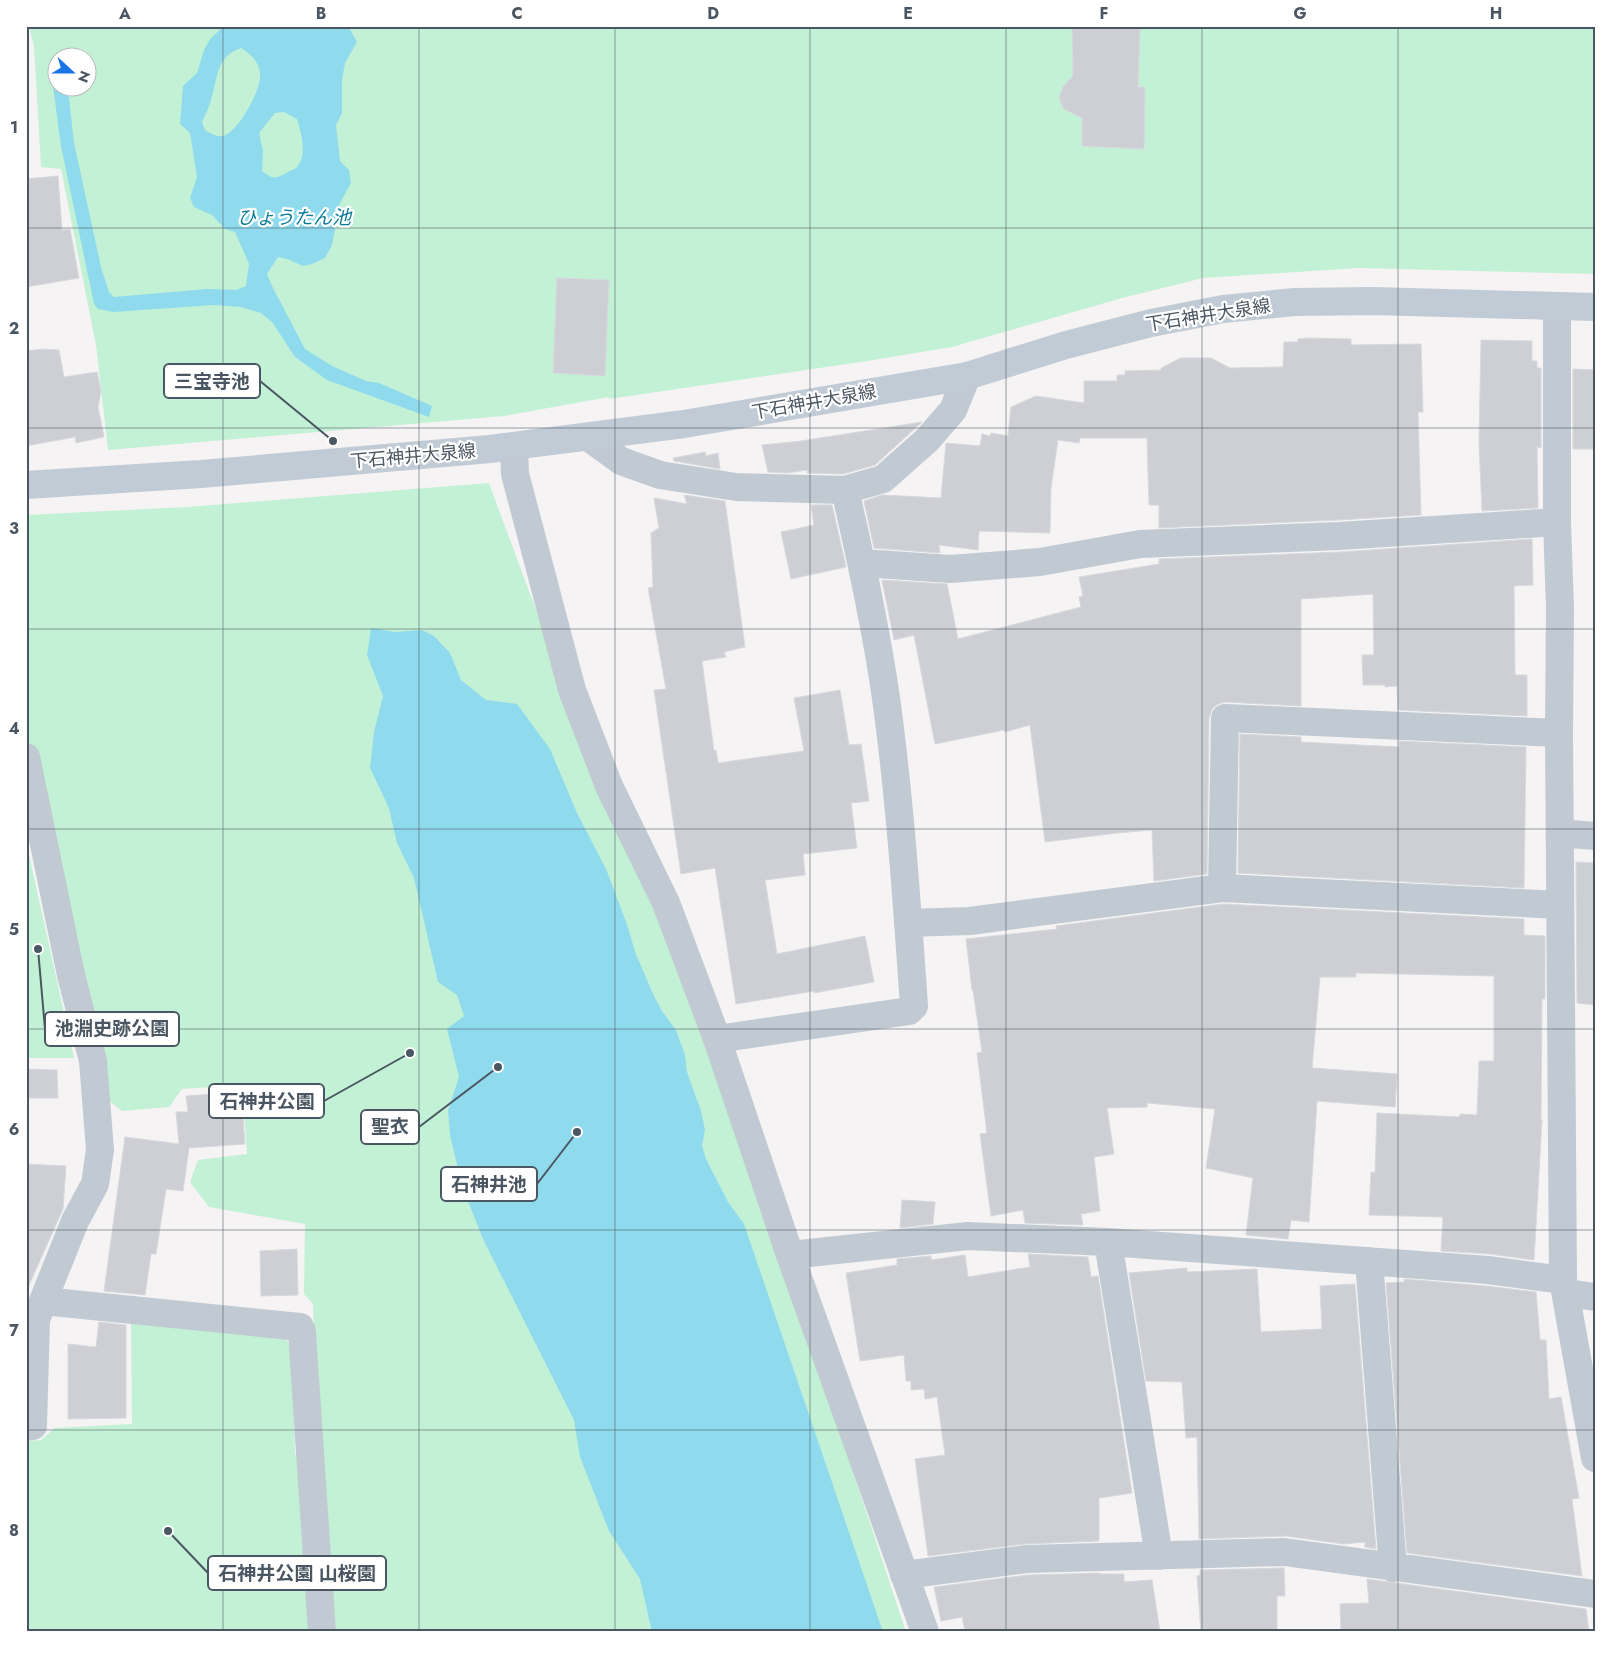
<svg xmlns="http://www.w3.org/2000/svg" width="1621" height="1658" font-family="Jost,'Noto Sans JP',sans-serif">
<rect width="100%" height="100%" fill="#f5f3f3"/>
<path fill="#c3f1d5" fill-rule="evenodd" d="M29 26H1595V274L1358 268 1203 278 1122 298 952 347 867 361 609 399V397L504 416 108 450 96 345 61 169 41 167 34 46ZM58 58H88V88H58Z
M489 483 566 691 658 904 782 1258 906 1632H26V1441L41 1440 55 1428 132 1424 131 1322 284 1337 292 1347 295 1455 304 1456 316 1377 313 1304 304 1294 305 1224 209 1207 190 1182 198 1160 247 1154 242 1085 182 1089 169 1107 122 1111 103 1096 26 730V515L188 507Z
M26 841 74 1058H26Z"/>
<path fill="#90daee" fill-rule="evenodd" d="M224 26H348L357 42 345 63 342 80V113L336 125 340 161 349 170 351 183 340 203 332 245 325 258 312 264 303 266 287 259 278 257 267 274 272 286 305 349 332 366 366 381 379 383 432 406 429 417 327 380 295 357 272 322 261 313 241 307 214 305 113 312 98 309 94 304 61 146 53 86 68 88 74 143 101 267 109 292 114 297 207 289 236 290 246 286 249 264 235 232 225 229 212 215 194 207 190 198 197 177 190 133 180 124 183 86 197 73 204 50 210 39ZM241 48C250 53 258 61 260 72 263 87 239 132 223 136 216 137 210 133 205 130L202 122C205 115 209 108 211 100 218 78 216 56 241 48ZM284 112 297 119C301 132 308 157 296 168 293 170 289 171 286 173 274 180 272 178 262 171L263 151 259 133 275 113Z
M371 628 395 632 422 630 434 636 450 653 461 680 486 700 517 704 550 749 577 813 606 869 628 927 635 952 653 994 662 1011 676 1030 685 1055 687 1072 701 1111 705 1130 702 1146 706 1159 728 1202 744 1224 883 1632H652L640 1579 609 1531 580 1457 574 1420 483 1239 462 1186 450 1135 448 1111 459 1077 447 1029 464 1016 457 995 438 982 414 878 397 843 389 808 370 768 374 732 383 696 367 655Z"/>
<path fill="#cdcfd5" stroke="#d7d9de" d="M1072 26H1140L1138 87H1145L1144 149 1082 146V118L1064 109 1059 98 1063 87 1073 76Z
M58 176 62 230 70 229 79 278 26 287V179Z
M557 278 609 280 605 376 553 373Z
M1307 338 1351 339V345L1421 344 1423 412H1418L1421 515 1338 520 1159 528V505H1149L1147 438H1080L1079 443 1058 440 1051 488 1050 533 979 531 978 550 939 545 940 553 874 548 864 501 882 495 941 498 946 443 980 446 982 434 990 436 991 433 1008 436 1011 407 1036 396 1084 403V381H1117V375H1125V371L1161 370V368L1181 358H1211L1230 368 1283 367 1284 342H1298V339Z
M1481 340 1532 341V361H1537V368H1541V448L1537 447 1538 508 1482 511 1479 443Z
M43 349 59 350 64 377 97 372 101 391 98 407 104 437 76 443 75 437 26 446V351Z
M1573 369 1595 370V449H1573Z
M922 422 875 465 843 474 807 473V470L787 473 768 472 762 445 801 441Z
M705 452 706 456 718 453 720 469 674 461 673 458Z
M684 495 725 501 745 647 724 652 726 657 702 661 714 751 716 750 718 763 804 751 794 698 840 690 849 745 861 744 869 801 851 803 857 848 803 854 805 875 765 880 777 954 865 936 874 982 814 993V991L736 1004 715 868 681 874 654 690 666 689 648 588 653 587 651 533 659 528 654 498 687 504Z
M811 505H832L846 567 791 579 781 532 814 525Z
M1532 539 1533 585 1514 586 1515 675H1527V716L1398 710 1397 686 1385 687V685H1363L1362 655H1374L1373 594 1301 599V706L1226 702 1218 704 1212 709 1209 718 1207 874 1154 881 1152 830 1117 833 1045 842 1030 725 1005 732 1004 730 935 744 914 635 894 640 882 580 947 584 958 639 1081 607 1079 597 1083 596 1079 577 1159 564V559L1340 552Z
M1240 734 1301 737V742L1399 747V741L1526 747 1524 888 1238 873Z
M1576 862 1595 863V1005L1577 1003Z
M1223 904 1524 919V935L1545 936V999H1542L1541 1120H1542L1534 1260 1490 1254 1441 1251 1443 1217 1369 1215 1371 1172 1375 1173 1377 1113 1459 1117 1460 1114 1477 1115 1479 1061H1494V976L1356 973V977H1320L1312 1068 1397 1074 1395 1107 1317 1101 1309 1222 1291 1220 1288 1239 1246 1235 1253 1178 1206 1168 1215 1109 1147 1103V1107L1107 1108 1114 1154 1094 1157 1100 1211 1081 1214 1083 1225 1025 1223 1023 1210 991 1216 980 1134 987 1133 977 1053 982 1052 973 990H972L966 939 1057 929 1056 926Z
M26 1069 57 1070 58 1098H26Z
M241 1092 245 1144 189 1148 183 1191 166 1189 156 1254H151L145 1295 104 1291 125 1137 179 1144 176 1112H188L186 1096Z
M26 1164 66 1166 63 1209 26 1292Z
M902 1200 935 1202 933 1224 900 1228Z
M297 1249 298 1295 261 1296 260 1251Z
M1028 1254 1088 1257 1091 1277 1098 1276 1132 1493 1099 1498V1541L1025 1544 928 1556 915 1459 945 1455 937 1397 925 1399 924 1389 911 1390V1381H906L904 1355 860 1361 846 1273 897 1265V1259L931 1256V1260L965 1255 968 1277 1030 1267Z
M1187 1268V1272L1257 1269 1261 1332 1322 1329 1320 1286 1355 1284 1376 1549 1365 1547V1542L1343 1544 1286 1536 1199 1539 1197 1437 1186 1438 1182 1382 1146 1381 1129 1273Z
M1404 1279 1486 1286 1536 1292 1540 1340H1546L1549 1399 1561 1397 1579 1498 1572 1499 1582 1576 1407 1553 1386 1283 1404 1282Z
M99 1322 126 1325V1418L68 1419V1344L96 1347Z
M1284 1568 1285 1596H1277V1632H1201L1197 1576 1200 1575V1570Z
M1100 1573V1574H1124V1582L1152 1580 1160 1632H965L962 1617 941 1621 934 1587 1028 1575Z
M1367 1579 1586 1609 1589 1632H1341L1340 1604 1369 1603Z"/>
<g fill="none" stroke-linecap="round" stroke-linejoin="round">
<path stroke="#c1cad2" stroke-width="28" d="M1557 306V522L1560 608 1559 733 1563 1280 1595 1458
M588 437 621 461 660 475 736 487 845 490 883 479 927 440 953 410 967 376
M514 447 515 474 572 690 609 786 666 903 717 1039 790 1255 925 1632
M862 563 950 569 1040 562 1140 544 1339 536 1557 522
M26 757 71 975 93 1061 100 1150 95 1184 75 1221 43 1301 300 1327 302 1331 304 1363 322 1632
M1560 833 1595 836
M1222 888 1225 718 1559 733
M908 923 970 921 1222 888 1560 905
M717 1039 909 1011 914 1006C907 904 900 800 886 698 876 628 861 559 845 490
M1108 1242 1159 1556
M790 1255 968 1236 1108 1242 1488 1270 1563 1280
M1369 1261 1393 1568
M1567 1293 1595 1297
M26 1427 33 1426 36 1320 43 1301
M904 1575 1027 1559 1284 1552 1595 1594"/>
<path stroke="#c1cbd6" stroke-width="28" d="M26 485 201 474 490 449 684 424 967 376 1066 345 1151 323 1223 309 1295 302 1373 301 1595 307"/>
</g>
<path fill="none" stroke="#4a5661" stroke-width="1" stroke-opacity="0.55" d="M223 26V1632M419 26V1632M615 26V1632M810 26V1632M1006 26V1632M1202 26V1632M1398 26V1632M26 228H1595M26 428H1595M26 629H1595M26 829H1595M26 1029H1595M26 1230H1595M26 1430H1595"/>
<g text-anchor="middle" stroke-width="4.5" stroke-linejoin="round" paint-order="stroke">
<g font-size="18" fill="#4a5661" stroke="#fff">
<text transform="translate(1208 315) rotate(-9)" y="6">下石神井大泉線</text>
<text transform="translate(814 402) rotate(-10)" y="6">下石神井大泉線</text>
<text transform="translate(413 456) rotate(-5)" y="6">下石神井大泉線</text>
</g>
<g font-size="19" font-style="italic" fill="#0c7c9b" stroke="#fff">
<text x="294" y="224">ひょうたん池</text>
</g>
</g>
<path fill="none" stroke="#4a5661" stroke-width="2" d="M333 441L260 381M38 949L45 1029M410 1053L324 1101M498 1067L419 1127M577 1132L537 1184M168 1531L208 1573"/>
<g fill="#4a5661" stroke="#fff" stroke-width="2">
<circle cx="333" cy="441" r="5"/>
<circle cx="38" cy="949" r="5"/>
<circle cx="410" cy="1053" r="5"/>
<circle cx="498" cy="1067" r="5"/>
<circle cx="577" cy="1132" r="5"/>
<circle cx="168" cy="1531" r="5"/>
</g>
<g fill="#fff" stroke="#4a5661" stroke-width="2">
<rect x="164" y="364" width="96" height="34" rx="5"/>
<rect x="45" y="1012" width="134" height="34" rx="5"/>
<rect x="209" y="1084" width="115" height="34" rx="5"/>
<rect x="361" y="1110" width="58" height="34" rx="5"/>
<rect x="441" y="1167" width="96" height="34" rx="5"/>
<rect x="208" y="1556" width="178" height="34" rx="5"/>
</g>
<g font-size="19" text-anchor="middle" font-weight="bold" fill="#4a5661">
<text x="212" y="388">三宝寺池</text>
<text x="112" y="1035">池淵史跡公園</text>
<text x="267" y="1108">石神井公園</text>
<text x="390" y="1133">聖衣</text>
<text x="489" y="1191">石神井池</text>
<text x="297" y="1580">石神井公園 山桜園</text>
</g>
<rect width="1621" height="1658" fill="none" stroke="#ffffff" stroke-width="55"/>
<g transform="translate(72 72) rotate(111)"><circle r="24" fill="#ffffff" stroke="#b7bbc0"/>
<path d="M0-4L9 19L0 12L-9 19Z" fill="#1a73e8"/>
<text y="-8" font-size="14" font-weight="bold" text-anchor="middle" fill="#4a5661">N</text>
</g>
<rect x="28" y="28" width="1566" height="1602" fill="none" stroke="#4a5661" stroke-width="2"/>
<g font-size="16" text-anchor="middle" font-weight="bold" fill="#4a5661">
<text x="125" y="19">A</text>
<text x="321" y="19">B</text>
<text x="517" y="19">C</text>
<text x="713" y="19">D</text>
<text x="908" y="19">E</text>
<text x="1104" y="19">F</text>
<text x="1300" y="19">G</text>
<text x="1496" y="19">H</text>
<text x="14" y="133">1</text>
<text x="14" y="334">2</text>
<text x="14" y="534">3</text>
<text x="14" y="734">4</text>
<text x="14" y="935">5</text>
<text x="14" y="1135">6</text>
<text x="14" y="1336">7</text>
<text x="14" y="1536">8</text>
</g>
</svg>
